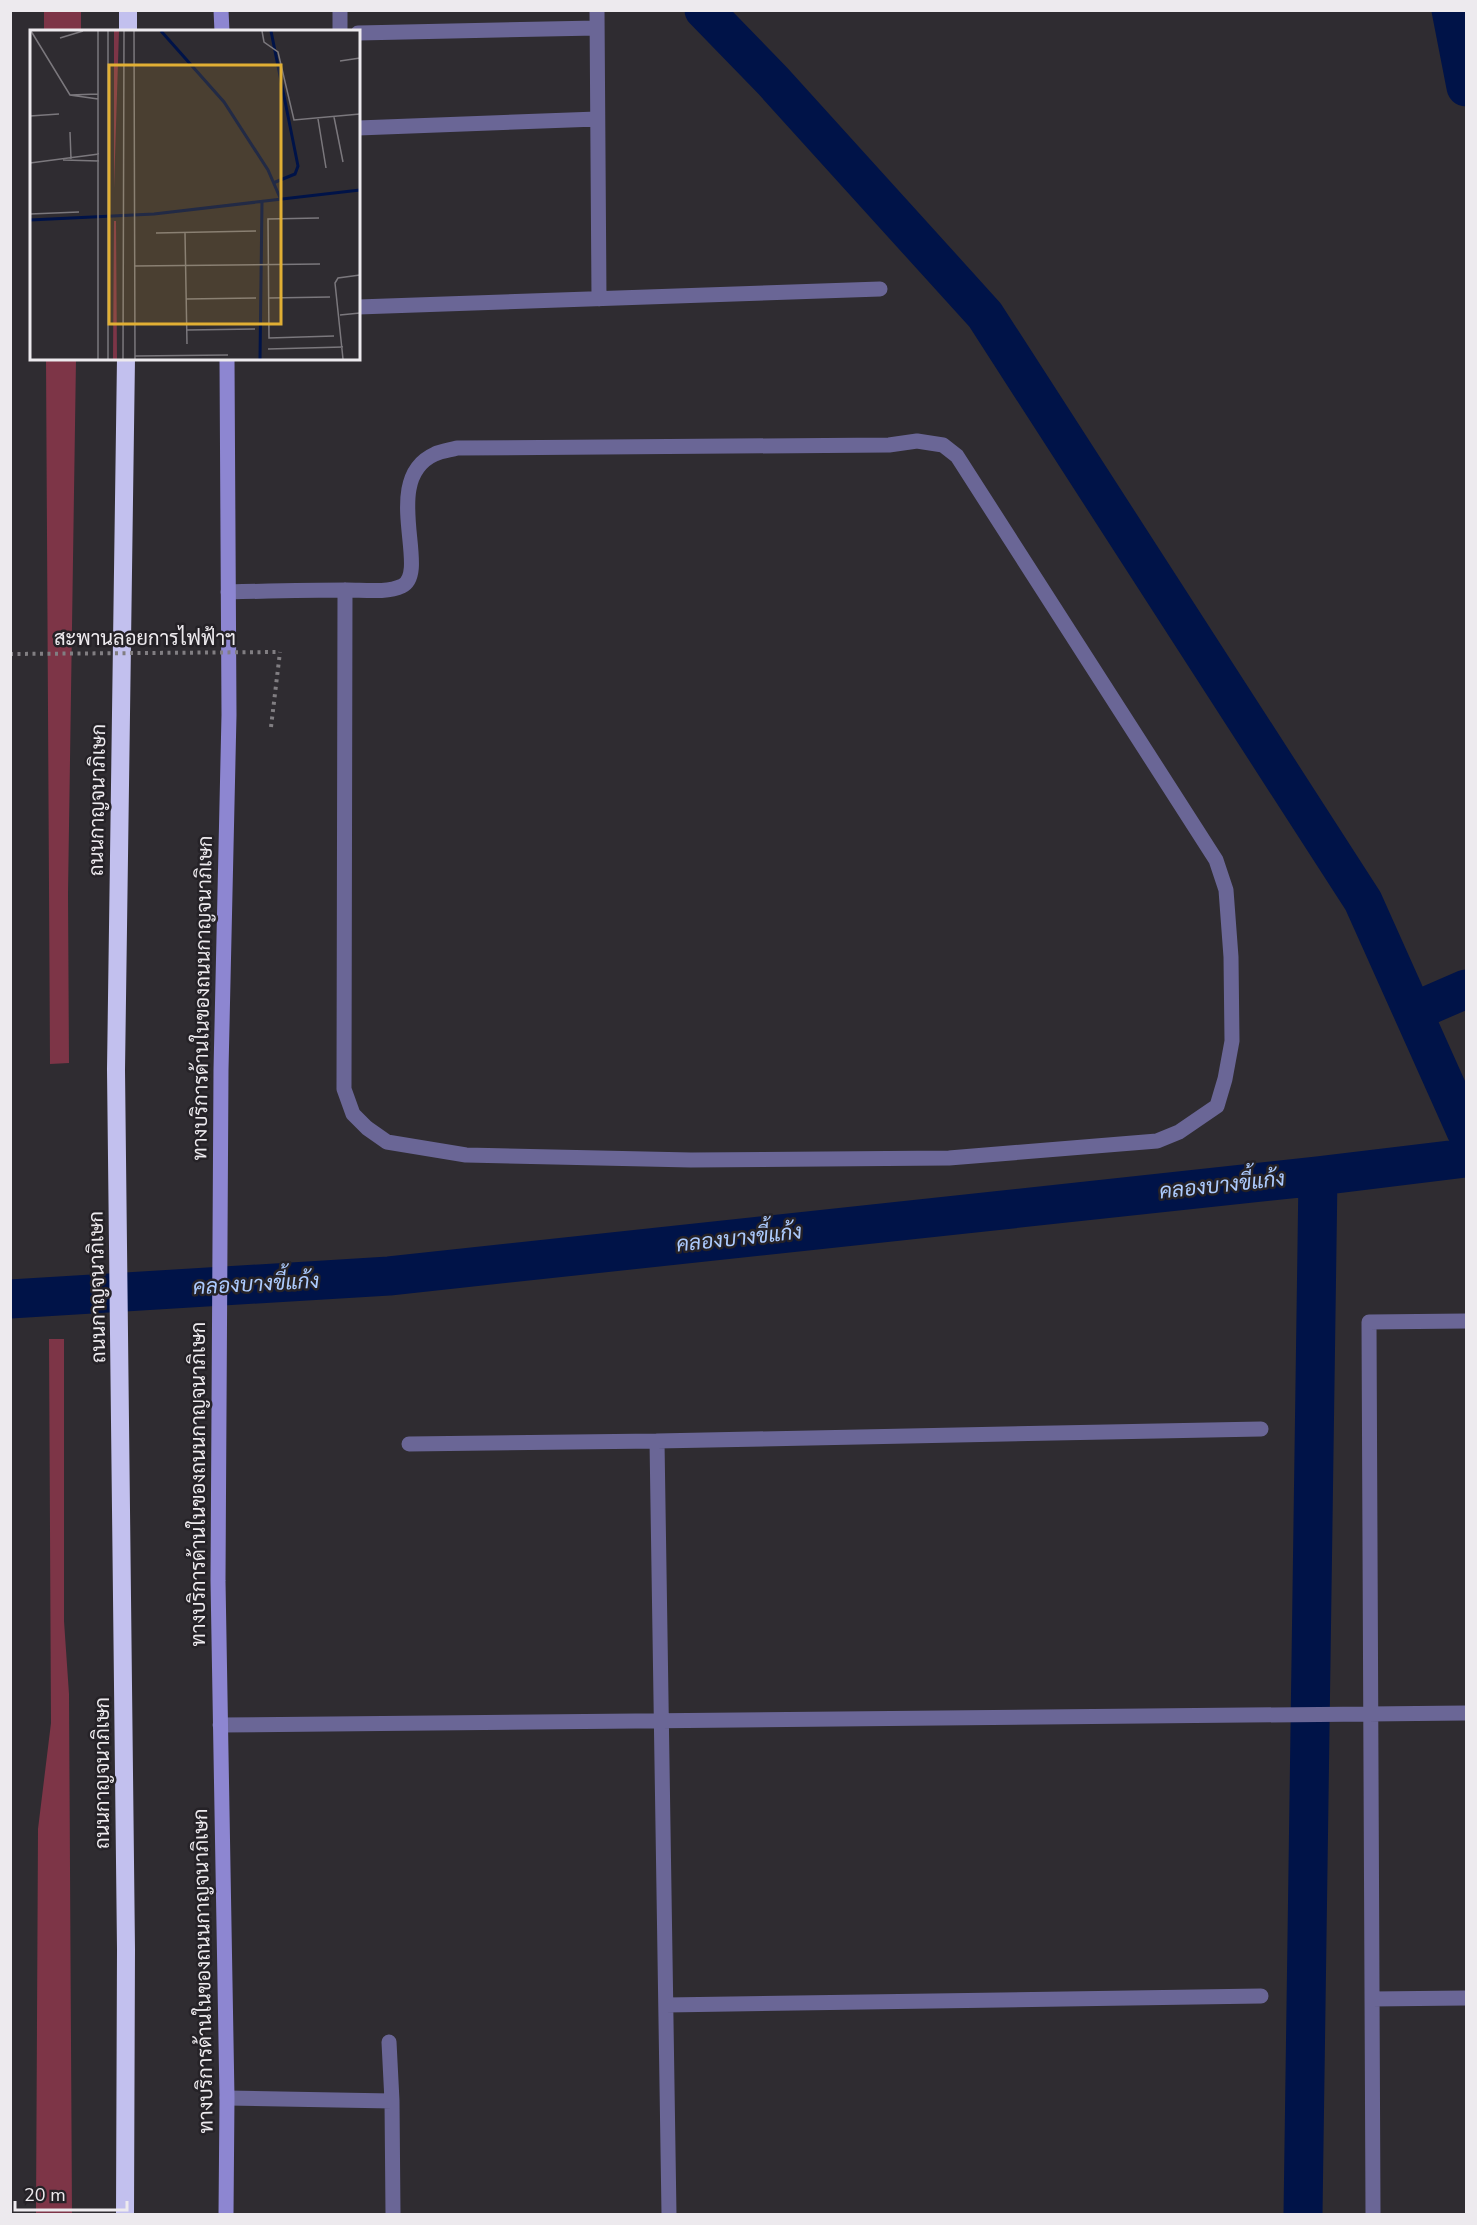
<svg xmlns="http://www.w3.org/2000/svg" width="1477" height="2225" font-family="'Nunito Sans',Sarabun,sans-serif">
<rect width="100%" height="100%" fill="#2f2c31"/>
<path fill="#7d3547" d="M44 11H81V31H44Z
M46 359H76L68 894 69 1063 50 1064Z
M49 1339H64V1621L69 1694 72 2214H36L38 1829 51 1723Z"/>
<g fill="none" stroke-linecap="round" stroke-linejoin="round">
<path stroke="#001348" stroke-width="39" d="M704 10 773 81 985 315 1363 901 1466 1131
M1451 10 1466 87
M1413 1012 1466 989
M10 1299 389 1276 1318 1176 1466 1158
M1303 2214 1318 1176"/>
<path stroke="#817e82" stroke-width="4" stroke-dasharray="3 4.5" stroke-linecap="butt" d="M271 727 280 652"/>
<path stroke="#6a6696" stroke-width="15" d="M597 10 599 299
M340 32V10
M358 33 597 28
M358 128 597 119
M358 307 880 289
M228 592C268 591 308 590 347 590 364 590 387 593 402 586 431 572 379 479 435 454 441 451 450 450 457 448L889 445 917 441 943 445 957 456 1216 860 1226 890 1231 957 1232 1041 1225 1079 1217 1106 1179 1132 1157 1141 949 1158 691 1160 466 1155 387 1142 367 1128 353 1114 344 1089 345 590
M389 2042 392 2101 393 2214
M227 2098 392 2101"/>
<path stroke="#6a6696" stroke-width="15" d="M657 1441 669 2214
M409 1444 657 1441 1261 1429
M220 1725 1466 1713
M1372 1999 1466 1998
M666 2005 1261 1996
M1373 2214 1369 1322 1466 1321"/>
<path stroke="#8d86d1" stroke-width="15" d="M221 10 222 32
M226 2214 227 2098 218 1581 221 1070 229 715 227 358"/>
<path stroke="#c2c0ee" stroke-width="18" d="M128 32V10
M125 2214 126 1949 116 1070 126 358"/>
<path stroke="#817e82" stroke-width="4" stroke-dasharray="3 4.5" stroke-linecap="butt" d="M10 654 280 652"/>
</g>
<g text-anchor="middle" stroke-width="5" stroke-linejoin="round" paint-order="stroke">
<g font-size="20" fill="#edeaee" stroke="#252227">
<text x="145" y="645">สะพานลอยการไฟฟ้าฯ</text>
<text transform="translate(97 800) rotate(-89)" y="7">ถนนกาญจนาภิเษก</text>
<text transform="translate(202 998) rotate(-89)" y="7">ทางบริการด้านในของถนนกาญจนาภิเษก</text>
<text transform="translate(97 1287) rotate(-91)" y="7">ถนนกาญจนาภิเษก</text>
<text transform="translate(198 1484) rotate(-90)" y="7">ทางบริการด้านในของถนนกาญจนาภิเษก</text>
<text transform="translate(102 1773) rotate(-90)" y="7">ถนนกาญจนาภิเษก</text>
<text transform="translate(203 1971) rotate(-91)" y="7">ทางบริการด้านในของถนนกาญจนาภิเษก</text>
</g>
<g font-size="21" font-style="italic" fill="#adcbfe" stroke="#252227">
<text transform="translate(1222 1185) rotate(-6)" y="7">คลองบางขี้แก้ง</text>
<text transform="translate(739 1238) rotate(-6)" y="7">คลองบางขี้แก้ง</text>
<text transform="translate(256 1284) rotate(-3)" y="7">คลองบางขี้แก้ง</text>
</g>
</g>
<g transform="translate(30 30)">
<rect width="330" height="330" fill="#2f2c31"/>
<path d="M84 1H89L84 159ZM84 191H86L87 329H83Z" fill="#7d3547"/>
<path fill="none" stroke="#001348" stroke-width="3" d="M131 1 194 72 238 140 251 170M241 1 268 136 265 144 243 153M0 190 124 184 330 160M230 329 232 172"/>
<path fill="none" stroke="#7b787d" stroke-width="1.5" d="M1 1 40 65 68 69M68 1V329M104 1 105 329M232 1 234 12 248 22 264 90 330 84M30 8 53 1M310 31 330 28M40 65 68 64M0 86 29 84M304 87 313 132M288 89 296 138M40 102 41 129M33 130 69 131M0 133 69 124M0 184 49 182M289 188 238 189 239 308 304 306M126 203 226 201M155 203 157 314M104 236 290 234M239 268 300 267M156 269 226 268M310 285 330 283M157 300 225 299M238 319 313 317M105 326 198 325M78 329V1M93 329 94 1M313 329 305 253 308 248 330 245"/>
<path fill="#e1af34" fill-opacity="0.15" stroke="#e1af34" stroke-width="3" d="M79 35H251V294H79Z"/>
<rect width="330" height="330" fill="none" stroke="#edeaee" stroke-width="3"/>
</g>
<rect width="1477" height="2225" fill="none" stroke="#edeaee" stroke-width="24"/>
<path d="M15 2201v9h112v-9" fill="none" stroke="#edeaee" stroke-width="3"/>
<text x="24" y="2201" font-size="18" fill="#edeaee" stroke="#252227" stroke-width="4.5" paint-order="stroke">20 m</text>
</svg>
